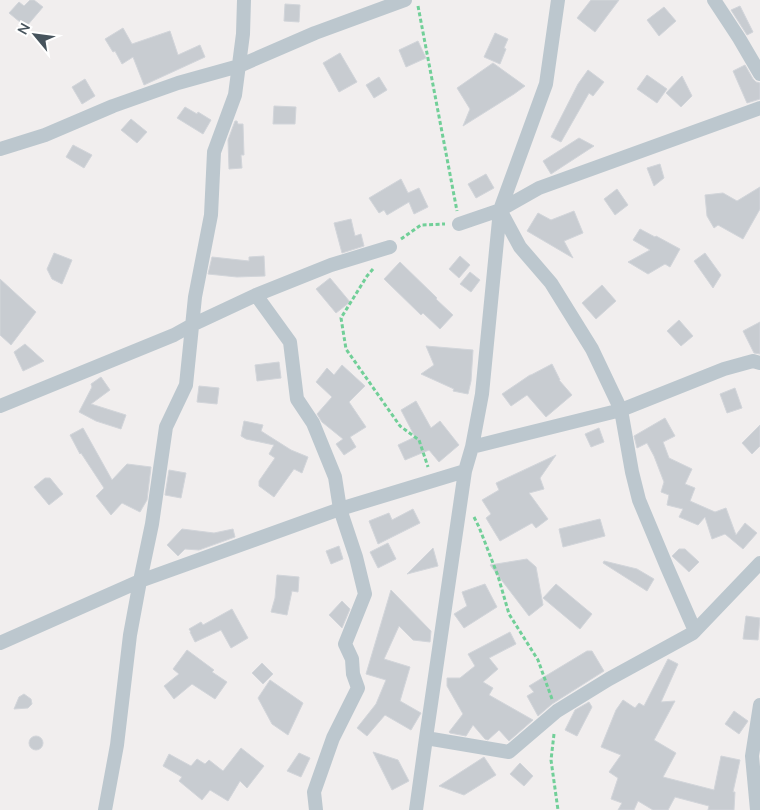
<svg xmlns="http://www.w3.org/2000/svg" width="760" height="810" font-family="Mulish,sans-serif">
<rect width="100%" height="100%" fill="#f1eeee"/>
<path fill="#c8ccd1" stroke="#d2d5da" d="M30 0H34L43 7 26 27 9 13 19 2 24 6Z
M591 0H619L595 32 577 18Z
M285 4 300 5 299 22 284 21Z
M740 6 753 32 747 35 731 10Z
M664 7 676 21 659 36 647 20Z
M123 28 132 44 170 31 178 55 200 45 205 57 144 85 133 57 122 64 115 51 113 52 105 39Z
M495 33 508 39 504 48 506 49 500 64 484 57Z
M418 41 426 58 406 67 399 50Z
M340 53 357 82 339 92 323 63Z
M493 63 525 86 514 94 463 126 470 109 457 88Z
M745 65 753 79 756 82 760 83V99L747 103 733 71Z
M588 70 604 82 593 96 589 93 561 142 551 137 578 84Z
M647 75 667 89 657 103 637 89Z
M682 76 692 96 681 107 666 93Z
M379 77 387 90 374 98 366 85Z
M85 79 95 96 82 104 72 87Z
M274 106 296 107 295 124H273Z
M185 107 197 114 198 112 211 120 203 134 177 118Z
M131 119 147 132 137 143 121 130Z
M235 121H237L238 124H243L244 155H241L242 168 229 169 228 140Z
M579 138 594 146 551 174 543 161Z
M73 145 92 155 84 168 66 157Z
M660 164 664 178 654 186 647 168Z
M486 174 494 188 476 198 468 184Z
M401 179 408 193 419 188 428 207 414 214 409 202 387 215 384 210 379 213 369 198Z
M760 187V209L743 239 718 225 714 228 707 216 705 195 723 193 737 201Z
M617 189 628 205 615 215 604 199Z
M574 211 583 233 564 241 573 258 527 231 538 213 551 220Z
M351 219 355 236 361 234 364 246 342 253 334 223Z
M640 229 655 237 656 236 680 249 670 267 665 264 648 274 628 262 650 250 633 240Z
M54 253 72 260 62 284 52 279 47 269Z
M705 253 721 275 713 288 694 261Z
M264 256 265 276 237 277 208 274 212 257 249 261V257Z
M460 256 470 265 459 278 449 269Z
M400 262 437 298 436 299 453 315 440 329 423 313 421 315 384 279Z
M470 272 480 280 471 292 460 284Z
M330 278 350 302 336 313 316 289Z
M0 279 36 312 11 345 0 335Z
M602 285 616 301 596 319 582 303Z
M679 320 693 336 681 346 667 331Z
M760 322V354L754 353 743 331Z
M25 344 44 361 23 371 14 352Z
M426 346 473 350 471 381 468 394 453 391 454 389 421 374 434 365Z
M279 362 281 378 257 381 255 365Z
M552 364 560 380H559L572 395 546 417 527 395 511 406 502 394 530 375H531Z
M342 365 365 386 349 402 366 427 350 437 356 447 344 455 336 444 343 439 322 422 317 414 332 397 316 382 327 368 334 375Z
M101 377 110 390 91 404 126 415 121 429 96 421 79 412 92 387 91 384Z
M199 386 219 388 217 404 197 402Z
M735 388 742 408 727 413 720 394Z
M416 401 431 428 440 421 459 445 439 462 429 450 405 460 398 445 415 437 401 410Z
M665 418 675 436 663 442 669 458 692 469 685 484 695 488 690 501 715 512 726 508 736 535 745 523 757 533 743 549 725 534 712 539 705 517 698 525 679 517 683 509 667 505 669 495 661 492 664 482 654 456 647 443 637 448 634 436Z
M244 421 263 425 261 431 291 450 308 457 302 473 294 469 274 497 259 486V481L275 458 269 454 274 445 246 439 241 436Z
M760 425V446L752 454 742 443Z
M83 428 112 480 127 464 151 467 147 500 140 512 122 503 111 515 96 496 104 488 81 453 80 454 70 435Z
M599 428 604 442 591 447 585 434Z
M556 455 540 478 544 489 529 493 548 519 536 528 532 523 500 541 486 518 491 514 482 500 499 490 496 483Z
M169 470 186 473 181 498 165 495Z
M45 478H50L63 494 49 505 34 487Z
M413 509 420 523 378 544 369 521 389 513 392 520Z
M600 519 605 536 563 547 559 529Z
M182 529 214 533 233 529 235 537 199 550 185 549 178 556 167 545Z
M388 543 396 559 378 568 370 552Z
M339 546 343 559 331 564 326 551Z
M433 548 438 566 407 574Z
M679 549H685L699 562 689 572 672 556Z
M527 559 536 567 543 605 529 616 490 565Z
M604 561 637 569 654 579 647 591 603 563Z
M277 575 299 577 298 592 292 591 287 615 271 612 275 598Z
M485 584 497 607 464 628 454 614 467 606 462 592Z
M556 584 592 614 580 629 543 598Z
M391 590 431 631 430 642 413 640 399 626 384 659 410 667 400 701 421 713 411 730 385 715 367 736 357 728 376 704 386 680 366 674Z
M342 601 350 609 342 628 329 615Z
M232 609 248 638 231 648 221 630 195 642 190 632H191L189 629 201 622 203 625Z
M746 616 760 618 758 640 743 639Z
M510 632 516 644 489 658 498 669 483 682 493 688 489 695 533 720 509 741 499 730 488 740 485 739 473 725 466 736 450 733 449 732 463 714 447 686V678H460L475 666 468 654Z
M187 650 214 670 212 672 227 682 215 699 192 684 174 699 164 686 179 674 173 669Z
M587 651H592L604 671 552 704 538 716 527 696 534 692 529 686Z
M668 659 678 664 661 702 675 701 654 740 676 753 663 777 714 790 721 756 740 760 733 792H735L734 810H708L709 806 675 797 668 810H653L638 801 634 810H618L622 803 611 799 618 778 609 772 621 755 601 747 616 710 623 700 635 708 639 703 644 706Z
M262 663 273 674 263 684 252 673Z
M270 680 303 703 288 735 272 724 258 698Z
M24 694 31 699 32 704 28 708 14 709 19 697Z
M589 702 592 707 577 736 565 730 575 710Z
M734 711 748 721 739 734 725 724Z
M29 743a7 7 0 1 1 14 0a7 7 0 1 1-14 0Z
M241 748 264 766 247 788 240 781 228 801 210 790 202 800 179 781 182 777 163 766 169 754 191 766 197 759 205 764 209 760 223 771Z
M373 752 398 760 409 781 392 790Z
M299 753 310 758 301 777 287 771Z
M484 757 496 775 464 795 439 786Z
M520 763 533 776 524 786 510 774Z"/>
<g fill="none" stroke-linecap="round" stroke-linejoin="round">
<path stroke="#71cf98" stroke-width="3" stroke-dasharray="4 2.5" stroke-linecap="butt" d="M418 6 457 211
M401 239 421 225 445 224
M373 269 367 276 341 318 346 349 400 426 419 440 428 467
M474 517 479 527 498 576 509 614 538 660 552 699
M554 734 551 760 558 810"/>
<path stroke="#bcc7ce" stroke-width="14" d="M714 0 739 38 760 74
M0 149 45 135 113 106 178 83 239 66 315 33 405 0
M500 210 539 188 760 108
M459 224 500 210 520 247 551 283 592 349 621 410 632 472 639 500 667 567 695 631
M256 295 290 342 297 399 313 423 335 477 340 509 356 557 365 594 345 644 352 659 353 674 358 688 333 738 314 792 316 810
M0 406 174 335 192 325 256 295 331 265 390 247
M472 447 621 410 724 369 753 361 760 363
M0 643 140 581 340 509 465 471
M426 738 465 471 472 447 482 394 500 210 546 84 558 0
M105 810 117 745 130 635 140 581 152 524 166 427 186 385 195 297 211 215 214 152 235 95 243 34 244 0
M416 810 426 738 509 752 557 711 609 679 693 633 760 563
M757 810 752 756 760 705"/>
</g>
<g transform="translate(35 35) rotate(299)" stroke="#ffffff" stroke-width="4" paint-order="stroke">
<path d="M0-4L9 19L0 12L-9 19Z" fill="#46535c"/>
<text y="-8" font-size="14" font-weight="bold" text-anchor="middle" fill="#46535c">N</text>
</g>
</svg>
